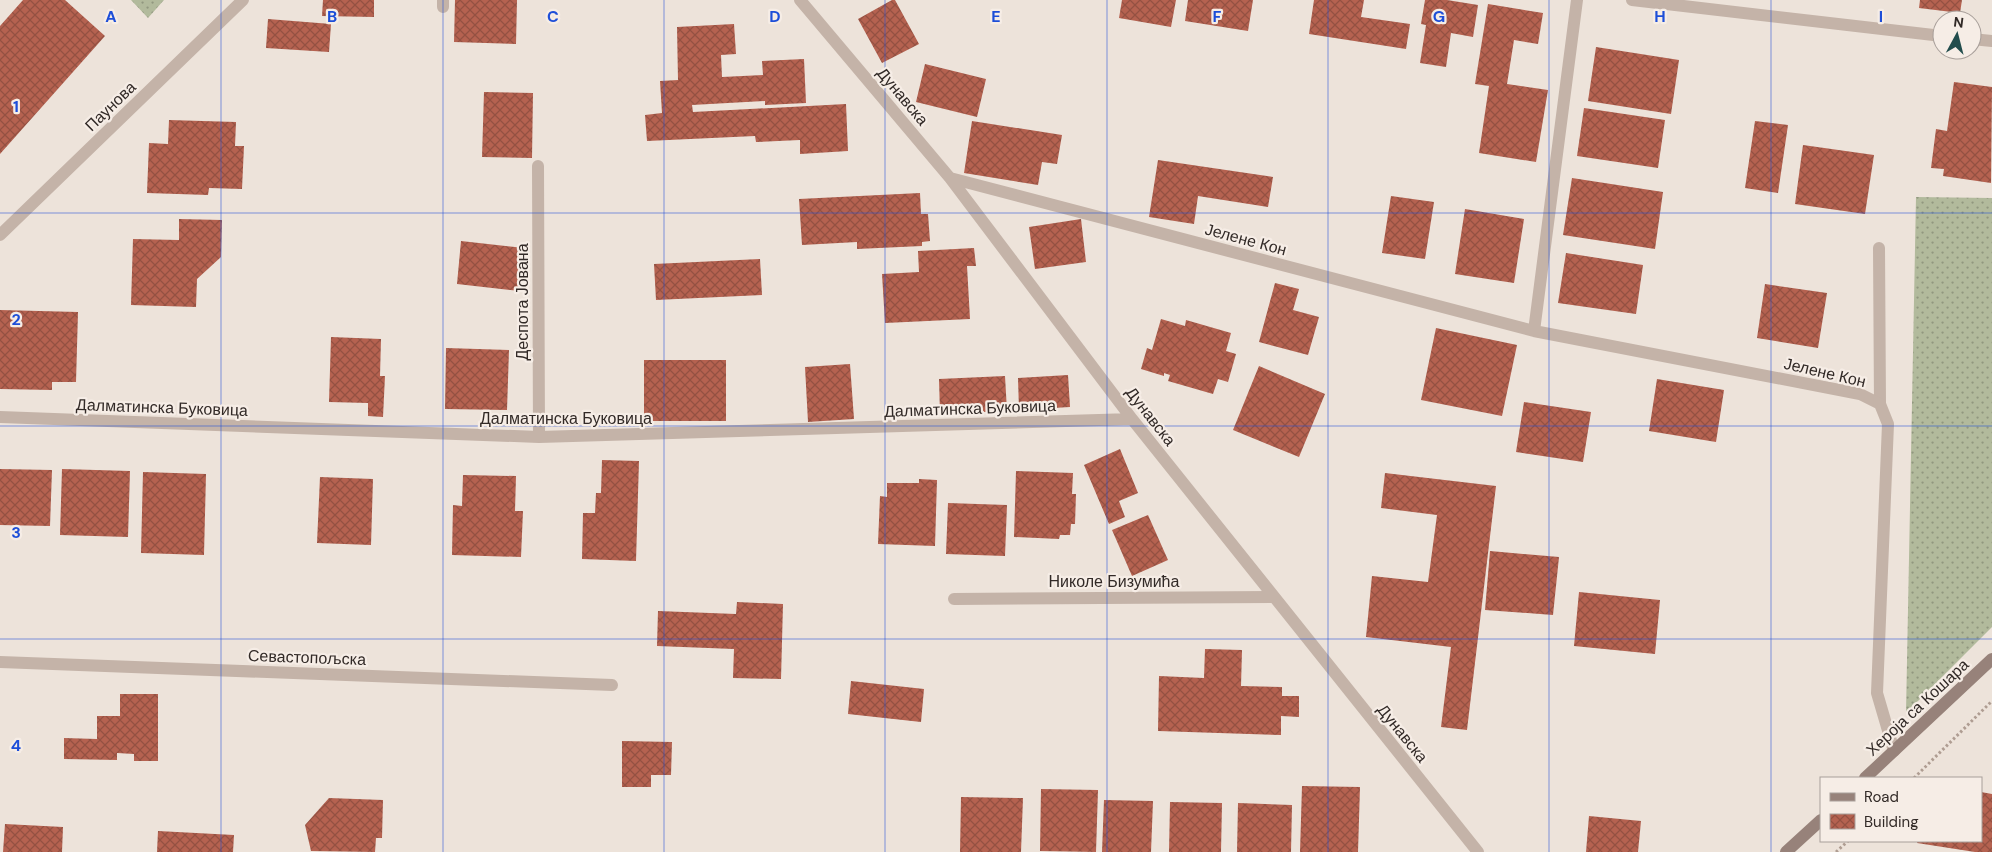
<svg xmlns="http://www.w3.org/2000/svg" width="1992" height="852" font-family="'DM Sans',sans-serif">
<defs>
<pattern id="grass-dots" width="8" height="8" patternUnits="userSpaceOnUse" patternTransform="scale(1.25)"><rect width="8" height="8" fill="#b2ba9c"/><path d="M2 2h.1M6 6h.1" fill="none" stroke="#91977f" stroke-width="1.8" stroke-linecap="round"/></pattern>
<pattern id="building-cross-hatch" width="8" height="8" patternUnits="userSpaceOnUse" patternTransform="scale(1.25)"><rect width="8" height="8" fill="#b56250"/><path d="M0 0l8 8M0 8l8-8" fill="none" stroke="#945142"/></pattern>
</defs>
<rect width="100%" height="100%" fill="#ede3da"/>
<path fill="url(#grass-dots)" d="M131 0H164L148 18Z
M1916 197 1992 198V627L1906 713Z"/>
<path fill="url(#building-cross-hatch)" d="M23 0H65L105 36 0 154V26Z
M323 0H374V17L322 16Z
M455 0H517L516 44 454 42Z
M892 0H895L919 44 882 63 858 19Z
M1122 0H1176L1171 27 1119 18Z
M1188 0H1253L1248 31 1185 21Z
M1314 0H1364L1361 17 1410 24 1406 49 1309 34Z
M1425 0H1447L1478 5 1473 37 1451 33 1446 67 1420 63 1426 25 1421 24Z
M1920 0H1962L1960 13 1919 8Z
M1488 4 1543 13 1538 44 1514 40 1507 84 1548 90 1536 162 1479 153 1489 86 1475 84Z
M268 19 331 24 329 52 266 48Z
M734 24 736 54 721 55 722 77 763 75 762 61 804 59 806 103 765 105V101L692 105 693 112 846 104 848 151 800 154V140L756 142 755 136 647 141 645 115 662 113 660 81 678 80 677 27Z
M1596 47 1679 60 1671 114 1588 101Z
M925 64 986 79 977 117 916 102Z
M1954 82 1992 87 1991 183 1943 176 1944 169 1931 168 1936 129 1947 131Z
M484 92 533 93 532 158 482 157Z
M1584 108 1665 120 1658 168 1577 156Z
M169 120 236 122 235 146H244L242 189 209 188 208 195 147 193 149 143 168 144Z
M972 121 1062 135 1057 164 1042 162 1038 185 964 173Z
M1755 121 1788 125 1778 193 1745 188Z
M1803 145 1874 155 1865 214 1795 204Z
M1158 160 1273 177 1268 207 1198 196 1194 224 1149 217Z
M1572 178 1663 192 1655 249 1563 235Z
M920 193 921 214H928L930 241 922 242V246L857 249V242L802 245 799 199Z
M1391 196 1434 202 1425 259 1382 253Z
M1465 209 1524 219 1514 283 1455 274Z
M179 219 222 220 221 257 197 279 196 307 131 305 133 239 179 240Z
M1081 219 1086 262 1035 269 1029 227Z
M461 241 524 248 520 291 457 284Z
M974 248 976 266H967L970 319 885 323 882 274 919 272 918 251Z
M1566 253 1643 265 1636 314 1558 303Z
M760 259 762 295 656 300 654 264Z
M1275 283 1299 289 1293 310 1319 317 1308 355 1259 342Z
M1765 284 1827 293 1818 348 1757 338Z
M0 310 78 312 76 382H52V390L0 389Z
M1161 319 1185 326 1186 320 1231 333 1226 351 1236 354 1228 382 1218 379 1213 394 1168 381 1170 375 1164 373V376L1141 369 1147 348 1152 350Z
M1436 328 1517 345 1502 416 1421 400Z
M331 337 381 339 380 376H385L383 417 368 416V403L329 402Z
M446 348 509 350 507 410 445 409Z
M644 360H726V421H644Z
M850 364 854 419 808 422 805 367Z
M1259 366 1325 394 1299 457 1233 430Z
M1068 375 1070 407 1019 410 1018 378Z
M1005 376 1007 411 940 414 939 379Z
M1657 379 1724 390 1716 442 1649 431Z
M1524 402 1591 412 1583 462 1516 452Z
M1120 449 1138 493 1119 501 1125 517 1109 524 1084 465Z
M602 460 639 461 636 561 582 559 583 513H595L596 493H601Z
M0 469 52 470 50 526 0 525Z
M62 469 130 471 128 537 60 535Z
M1016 471 1073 473 1072 494H1076L1075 524H1071L1070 535H1060L1059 539 1014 537Z
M143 472 206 474 204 555 141 553Z
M1385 473 1496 486 1467 730 1441 727 1451 647 1366 637 1372 576 1428 582 1437 515 1381 508Z
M463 475 516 476 515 511H523L521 557 452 555 453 505 462 506Z
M320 477 373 479 371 545 317 543Z
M919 479 937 480 935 546 878 544 880 496 887 497V483H919Z
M948 503 1007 505 1005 556 946 554Z
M1148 515 1168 560 1132 576 1112 530Z
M1490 551 1559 557 1553 615 1485 610Z
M1579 592 1660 600 1655 654 1574 646Z
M737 602 783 604 781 679 733 678 734 649 657 646 658 611 736 614Z
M1205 649 1242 650 1241 686 1282 687V696H1299V717L1281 716V735L1158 731 1159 676 1204 678Z
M851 681 924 689 921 722 848 714Z
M120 694H158V761H134V754L117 753V760L64 759V738L97 739V716H120Z
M622 741 672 742 671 775H651V787H622Z
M1302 786 1360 787 1358 852H1300Z
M1041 789 1098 790 1096 852 1040 851Z
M1981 792 1992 794V852H1975L1917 843 1918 841H1981Z
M961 797 1023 798 1021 852H960Z
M329 798 383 800 382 838H376L375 852 311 851 305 825Z
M1104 800 1153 801 1151 852H1102Z
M1170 802 1222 803 1221 852H1169Z
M1238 803 1292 805 1291 852H1237Z
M1589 816 1641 821 1638 852H1586Z
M5 824 63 827 62 852H3Z
M158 831 234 835 233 852H157Z"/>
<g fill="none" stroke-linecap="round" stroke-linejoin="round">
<path stroke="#af9d92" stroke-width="3" stroke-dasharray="2.5 2.5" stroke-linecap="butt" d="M1914 778 1992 701
M1836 852 1848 841"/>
<path stroke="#c4b3a8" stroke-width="12" d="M1879 248 1880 404"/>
<path stroke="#c4b3a8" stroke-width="12" d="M800 0 950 178 1132 419 1478 852
M1632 0 1942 36
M443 7V0
M1972 39 1992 41
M538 166 539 437
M950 178 1534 331 1860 394 1880 404 1888 424 1877 693 1894 751
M0 235 243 0
M1534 331 1577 0
M0 417 539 437 1132 419
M954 599 1274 597
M0 662 612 685"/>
<path stroke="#97827a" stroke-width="12" d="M1865 778 1992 659
M1786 852 1821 820"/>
</g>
<path fill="none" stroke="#1d4ed8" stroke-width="1" stroke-opacity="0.55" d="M221 0V852M443 0V852M664 0V852M885 0V852M1107 0V852M1328 0V852M1549 0V852M1771 0V852M0 213H1992M0 426H1992M0 639H1992"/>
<g text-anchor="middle" stroke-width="4.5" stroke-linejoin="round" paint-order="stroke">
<g font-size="16" fill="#322a27" stroke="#f6ede6">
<text transform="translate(903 96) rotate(50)" y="6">Дунавска</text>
<text transform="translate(110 106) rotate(-44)" y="6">Паунова</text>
<text transform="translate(1246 239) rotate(15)" y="6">Јелене Кон</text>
<text transform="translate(522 302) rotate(-90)" y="6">Деспота Јована</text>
<text transform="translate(1825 372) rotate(13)" y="6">Јелене Кон</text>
<text transform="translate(162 407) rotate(2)" y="6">Далматинска Буковица</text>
<text transform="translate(970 408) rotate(-2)" y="6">Далматинска Буковица</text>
<text transform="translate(1151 416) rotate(52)" y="6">Дунавска</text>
<text x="566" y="424">Далматинска Буковица</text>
<text x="1114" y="587">Николе Бизумића</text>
<text transform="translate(307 657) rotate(2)" y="6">Севастопољска</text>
<text transform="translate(1917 707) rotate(-43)" y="6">Хероја са Кошара</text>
<text transform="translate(1403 733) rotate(51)" y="6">Дунавска</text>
</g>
</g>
<g font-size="16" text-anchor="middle" font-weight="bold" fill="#1d4ed8" stroke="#f6ede6" stroke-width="4.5" stroke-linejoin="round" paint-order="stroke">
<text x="111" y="22">A</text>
<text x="332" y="22">B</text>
<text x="553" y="22">C</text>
<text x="775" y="22">D</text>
<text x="996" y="22">E</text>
<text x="1217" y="22">F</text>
<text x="1439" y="22">G</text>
<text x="1660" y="22">H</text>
<text x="1881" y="22">I</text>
<text x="16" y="112">1</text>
<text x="16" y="325">2</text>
<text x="16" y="538">3</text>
<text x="16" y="751">4</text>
</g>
<rect x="1820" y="777" width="162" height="65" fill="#f6ede6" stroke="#a89f9a"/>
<rect x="1830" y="793" width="25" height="8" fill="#97827a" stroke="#a89f9a"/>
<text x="1864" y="802" font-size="15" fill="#322a27">Road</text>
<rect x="1830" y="814" width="25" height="15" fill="url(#building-cross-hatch)" stroke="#a89f9a"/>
<text x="1864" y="827" font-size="15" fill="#322a27">Building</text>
<g transform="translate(1957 35) rotate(7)"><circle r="24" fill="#f6ede6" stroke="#a89f9a"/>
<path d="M0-4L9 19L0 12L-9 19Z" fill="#224d4d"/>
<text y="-8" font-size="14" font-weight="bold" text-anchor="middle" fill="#322a27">N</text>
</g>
</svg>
